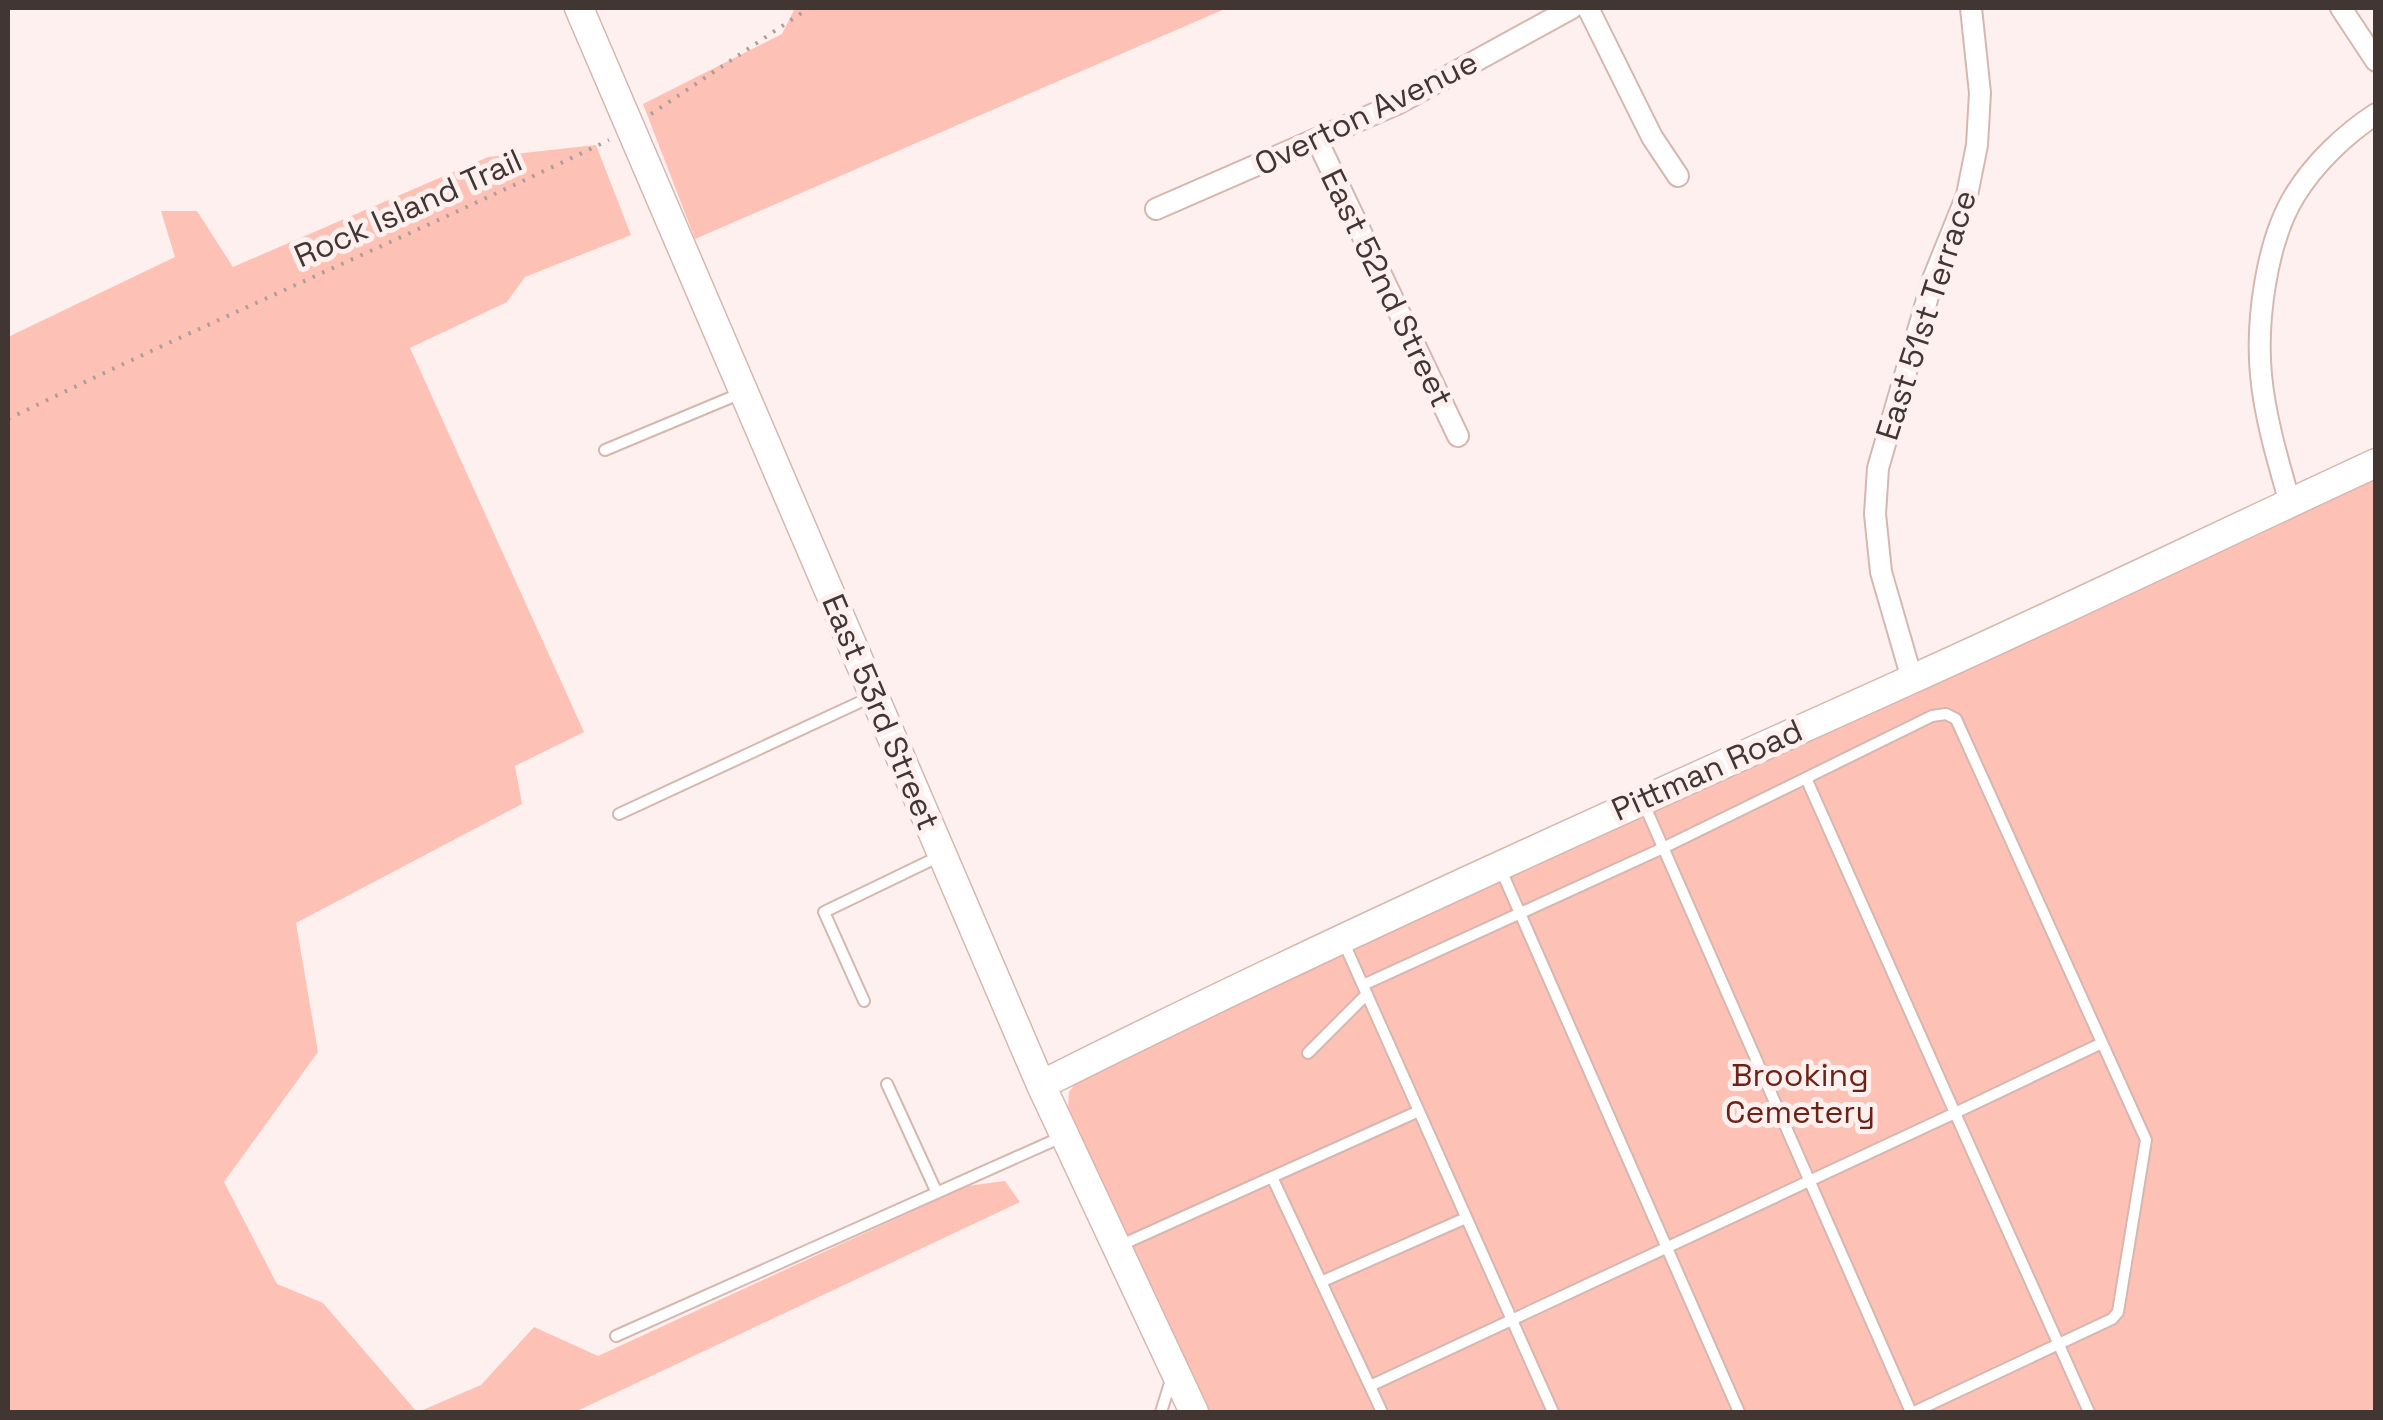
<svg xmlns="http://www.w3.org/2000/svg" width="2383" height="1420" font-family="'Space Grotesk',sans-serif">
<rect width="100%" height="100%" fill="#fef0ee"/>
<path fill="#fdc1b5" d="M795 8H1227L695 239 643 104 782 34Z
M596 145 631 235 525 277 507 302 410 348 584 732 515 766 522 804 296 923 318 1052 224 1182 277 1284 323 1303 417 1412H8V337L175 257 161 211H197L233 267 488 157Z
M2375 479V1412H1205L1068 1109 1069 1092 1079 1079 1381 933 1967 670Z
M1005 1181 1020 1202 575 1412H418L481 1385 534 1327 598 1356 967 1186Z"/>
<g fill="none" stroke-linecap="round" stroke-linejoin="round">
<g stroke="#d6b7b0" stroke-width="14">
<path id="lane" d="M605 450 744 392
M1806 778 1932 716 1946 714 1956 719 2146 1140 2118 1312 2112 1319 1914 1412
M1644 804 1911 1412
M619 814 873 696
M1501 870 1739 1412
M1344 943 1553 1412
M1363 985 1663 848 1806 778 1955 1113 1370 1386
M864 1001 824 912 942 855
M1308 1053 1367 994
M887 1084 937 1193
M1272 1177 1419 1111
M1119 1246 1272 1177 1382 1412
M1323 1281 1466 1218
M616 1336 1064 1136
M1161 1412 1171 1380
M2089 1412 1955 1113 2102 1043"/>
</g>
<g stroke="#d6b7b0" stroke-width="24">
<path id="street" d="M1588 8 1652 137 1678 176
M2341 8 2376 61
M1317 140 1458 436
M1156 209 1399 103 1572 8
M2290 503C2278 461 2265 418 2261 375 2256 322 2266 242 2295 195 2314 164 2345 134 2376 114
M1912 679 1881 572 1875 514 1878 468 1933 279 1967 195 1977 145 1980 93 1971 8"/>
</g>
<g stroke="#d6b7b0" stroke-width="31">
<path id="secondary" d="M579 8 1041 1085 1194 1412
M1041 1085C1327 941 1618 812 1910 680 2066 610 2220 535 2376 463"/>
</g>
<path stroke="#ab9e9b" stroke-width="4" stroke-dasharray="2.5 8" stroke-linecap="butt" d="M651 114 809 8
M8 419C207 322 410 236 609 140"/>
<use href="#lane" stroke="#fff" stroke-width="10"/>
<use href="#street" stroke="#fff" stroke-width="20"/>
<use href="#secondary" stroke="#fff" stroke-width="28"/>
</g>
<g text-anchor="middle" stroke-width="10" stroke-linejoin="round" paint-order="stroke">
<g font-size="32" fill="#423633" stroke="#fef0ee">
<text transform="translate(1366 113) rotate(-26)" y="11">Overton Avenue</text>
<text transform="translate(408 208) rotate(-24)" y="11">Rock Island Trail</text>
<text transform="translate(1387 288) rotate(64)" y="11">East 52nd Street</text>
<text transform="translate(1926 315) rotate(-72)" y="11">East 51st Terrace</text>
<text transform="translate(881 712) rotate(67)" y="11">East 53rd Street</text>
<text transform="translate(1707 770) rotate(-24)" y="11">Pittman Road</text>
</g>
<g font-size="32" fill="#6d2217" stroke="#fef0ee">
<text x="1800" y="1086">Brooking<tspan x="1800" dy="37">Cemetery</tspan></text>
</g>
</g>
<rect width="2383" height="1420" fill="none" stroke="#423633" stroke-width="20"/>
</svg>
